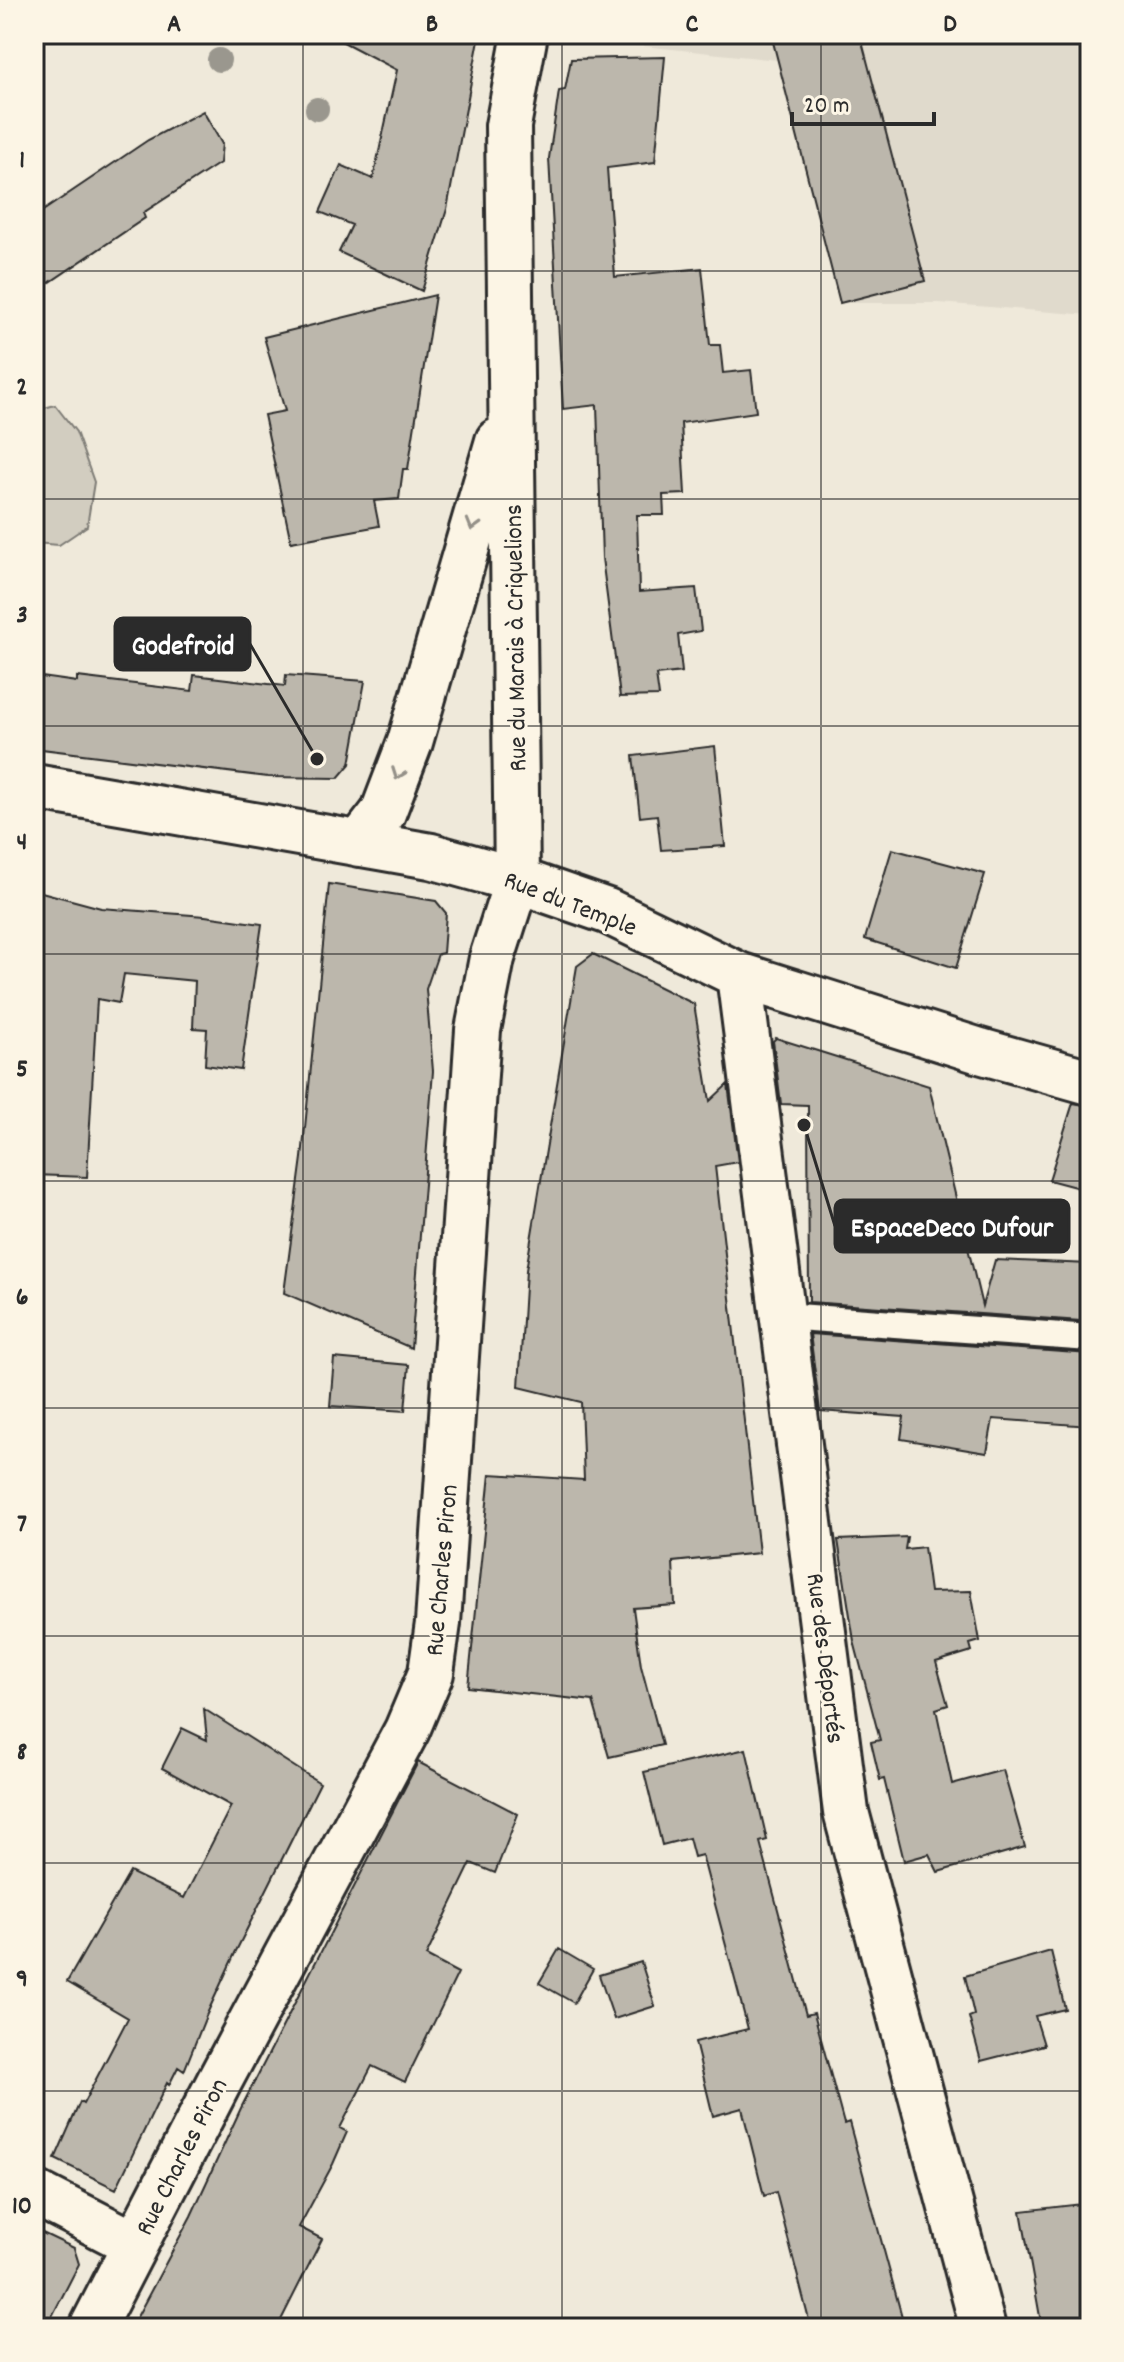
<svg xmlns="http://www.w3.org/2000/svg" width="1124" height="2362" font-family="Dekko,sans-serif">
<rect width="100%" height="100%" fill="#efe9da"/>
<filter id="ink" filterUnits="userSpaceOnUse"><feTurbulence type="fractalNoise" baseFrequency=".0125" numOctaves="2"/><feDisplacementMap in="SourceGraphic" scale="16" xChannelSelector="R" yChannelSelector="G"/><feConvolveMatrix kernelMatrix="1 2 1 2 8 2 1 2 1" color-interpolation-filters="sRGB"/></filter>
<g filter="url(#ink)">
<path fill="#e0dacc" d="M527 34H1090V315L939 303H841L778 60Z"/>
<path fill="#d2cdc0" stroke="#7e7c76" stroke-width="2" d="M55 405 76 432 94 482 87 526 59 545 34 543V411Z"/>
<path fill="#bcb7ac" stroke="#2b2b2b" stroke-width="2" d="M328 34H480L447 209 422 291 339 252 352 225 320 212 341 165 373 179 397 70Z
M771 34H860L925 281 840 303Z
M665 57 655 162 607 168 615 277 702 268 710 345H720L723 373 751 370 756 412 681 423 685 494 663 495 664 515H637L639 592 696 588 701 631 678 635 682 672 656 675 659 696 620 697 602 558 597 405 563 409 549 158 559 91 565 90 571 59Z
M203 111 222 144 220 163 143 213 145 218 34 293V217L148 140Z
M435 295 408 469H403L399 499 374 501 379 526 291 542 264 415 285 411 264 337Z
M194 675 285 686 286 675 365 681 350 764 338 778 268 777 34 748V676L77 682V677L192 691Z
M715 746 725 846 661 850 657 815 640 817 633 756Z
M892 849 985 874 956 968 865 939Z
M329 884 436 901 446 913 443 953 438 954 426 989 433 1071 411 1348 284 1293 302 1158Z
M34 890 101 908 205 916 262 924 241 1070 205 1065 207 1029 193 1028 195 981 124 974 119 1003 97 999 87 1177 34 1175Z
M593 954 694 1004 710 1101 728 1084 738 1162 715 1166 759 1553 673 1562 675 1605 633 1608 641 1666 662 1745 609 1757 593 1701 468 1687 490 1474 584 1480 581 1402 519 1387 526 1270 563 1048 577 966Z
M776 1038 929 1086 982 1306 995 1260 1090 1264V1292L1081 1321 809 1302 808 1105 781 1104 773 1041Z
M1073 1103 1090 1106V1191L1049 1180Z
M810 1334 1090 1354V1426L993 1419 987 1453 901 1439 904 1417 820 1411Z
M334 1358 409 1365 405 1411 330 1406Z
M907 1537 905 1549 924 1547 930 1592 971 1591 980 1641 970 1644 972 1651 936 1662 948 1705 936 1709 952 1784 1003 1770 1025 1847 938 1872 929 1854 904 1861 884 1779 880 1780 871 1742 880 1740 854 1641 838 1540Z
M204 1709 320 1783 236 1951 206 2016 184 2071 178 2067 169 2085 167 2083 116 2189 55 2159 80 2102 83 2104 128 2018 67 1982 130 1872 184 1898 231 1806 162 1768 182 1728 207 1740Z
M746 1749 767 1840 760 1842 806 2015 814 2013 844 2124 849 2122 905 2328H811L776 2192 764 2196 742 2108 713 2116 695 2042 748 2029 702 1855 694 1857 689 1838 662 1845 644 1772Z
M418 1762 518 1814 495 1873 471 1863 426 1956 458 1973 405 2082 372 2066 340 2128 347 2132 333 2164 299 2227 322 2239 277 2328H131L191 2216 241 2108Z
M559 1949 593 1969 574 2003 539 1983Z
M1051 1951 1065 2009 1035 2016 1044 2045 981 2061 969 2017 974 2015 965 1976Z
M641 1962 655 2006 614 2019 599 1975Z
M1090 2203V2328H1042L1021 2211Z
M34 2229 74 2248 79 2264 46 2328H34Z"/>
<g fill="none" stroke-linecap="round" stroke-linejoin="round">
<g stroke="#2b2b2b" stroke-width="32">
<path id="lane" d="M783 1316 1090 1338"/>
</g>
<g stroke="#2b2b2b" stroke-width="50">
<path id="street" d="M34 787 431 856 517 880 607 911 739 975 980 1051 1090 1082
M359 844 383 813 410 742 498 441
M739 975 846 1812 983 2328
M34 2192 135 2244
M92 2328 220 2080 407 1730 431 1673 438 1623 478 1030 492 958 517 880 508 126 525 34"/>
</g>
<use href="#lane" stroke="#fcf5e5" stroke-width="26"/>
<use href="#street" stroke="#fcf5e5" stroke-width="44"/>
</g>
<g fill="#9a978e">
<circle cx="219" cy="60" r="12"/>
<circle cx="317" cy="109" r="12"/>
</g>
<defs><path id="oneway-chevron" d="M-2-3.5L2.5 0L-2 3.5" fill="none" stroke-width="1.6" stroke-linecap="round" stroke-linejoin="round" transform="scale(2)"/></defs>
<g stroke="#949088">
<use href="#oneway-chevron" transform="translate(473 525) rotate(106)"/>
<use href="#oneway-chevron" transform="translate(398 774) rotate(110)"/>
</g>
</g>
<path fill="none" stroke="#2b2b2b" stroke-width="2" stroke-opacity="0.55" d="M303 34V2328M562 34V2328M821 34V2328M34 271H1090M34 499H1090M34 726H1090M34 954H1090M34 1181H1090M34 1408H1090M34 1636H1090M34 1863H1090M34 2091H1090"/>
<g text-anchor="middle" stroke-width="6" stroke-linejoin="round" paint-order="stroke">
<g font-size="26" fill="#2b2b2b" stroke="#fcf5e5">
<text transform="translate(514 638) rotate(-91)" y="9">Rue du Marais à Criquelions</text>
<text transform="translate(571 902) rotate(21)" y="9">Rue du Temple</text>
<text transform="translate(440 1570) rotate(-85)" y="9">Rue Charles Piron</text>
<text transform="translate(827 1658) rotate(83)" y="9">Rue des Déportés</text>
<text transform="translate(180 2156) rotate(-63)" y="9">Rue Charles Piron</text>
</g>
</g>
<path fill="none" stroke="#2b2b2b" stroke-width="3" d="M317 759L250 644M804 1125L835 1226"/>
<g fill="#2b2b2b" stroke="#fcf5e5" stroke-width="3">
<circle cx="317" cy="759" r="8"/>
<circle cx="804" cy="1125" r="8"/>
</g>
<g fill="#2b2b2b" stroke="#2b2b2b" stroke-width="3">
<rect x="115" y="618" width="135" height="52" rx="8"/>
<rect x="835" y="1200" width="234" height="52" rx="8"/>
</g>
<g font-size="28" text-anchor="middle" font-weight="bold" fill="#fff">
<text x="183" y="654">Godefroid</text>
<text x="952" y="1236">EspaceDeco Dufour</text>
</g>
<rect width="1124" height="2362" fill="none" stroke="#fcf5e5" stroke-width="88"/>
<path d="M792 112v12h142v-12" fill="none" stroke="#2b2b2b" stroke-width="4"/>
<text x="804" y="112" font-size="24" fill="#2b2b2b" stroke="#fcf5e5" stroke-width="6" paint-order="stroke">20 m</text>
<rect x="44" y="44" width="1036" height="2274" fill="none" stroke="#2b2b2b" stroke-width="3"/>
<g font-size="26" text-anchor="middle" font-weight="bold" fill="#2b2b2b">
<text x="174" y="31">A</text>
<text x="432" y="31">B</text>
<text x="692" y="31">C</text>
<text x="950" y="31">D</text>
<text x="22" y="167">1</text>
<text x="22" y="394">2</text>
<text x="22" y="622">3</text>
<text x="22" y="849">4</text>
<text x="22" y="1076">5</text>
<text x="22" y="1304">6</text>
<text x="22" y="1531">7</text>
<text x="22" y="1759">8</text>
<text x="22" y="1986">9</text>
<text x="22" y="2213">10</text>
</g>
</svg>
